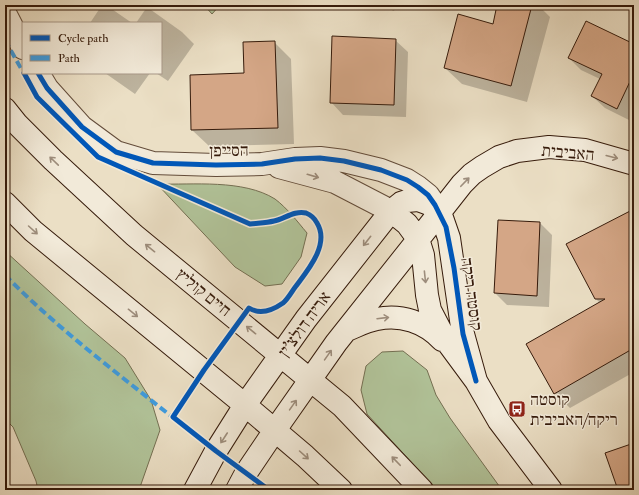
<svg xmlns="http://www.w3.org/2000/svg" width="639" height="495" font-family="'IM FELL Double Pica','Frank Ruhl Libre',serif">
<rect width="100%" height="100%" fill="#ebdfc5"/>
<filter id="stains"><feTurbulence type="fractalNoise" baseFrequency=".005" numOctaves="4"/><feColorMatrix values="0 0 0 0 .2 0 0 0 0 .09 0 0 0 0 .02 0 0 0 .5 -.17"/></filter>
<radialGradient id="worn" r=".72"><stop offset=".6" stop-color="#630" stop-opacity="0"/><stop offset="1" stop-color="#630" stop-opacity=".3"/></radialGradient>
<path fill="#b1c399" stroke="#746f52" d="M204 5H220L212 14Z
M157 184C193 185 243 179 275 199 287 208 297 221 307 233L301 257 282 284 265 286 235 267Z
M5 251 85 324 125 358 151 400 160 430 139 490H38L36 481 13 427 5 419Z
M403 351 427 370 436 395 450 418 502 490H437L367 414 361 390 366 366 382 352Z"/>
<path fill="#0003" d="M102 5H106L132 23H90Z
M388 5H404L393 11Z
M498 5H538L550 17 527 102 462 84 445 68 493 25Z
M147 7 182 32 194 44 168 81 156 73H161V23H136Z
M395 40 408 52 406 117 343 115 331 102Z
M274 42 291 59 294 144 209 146 192 130Z
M634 45V110L629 120 605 108 592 96 600 79 581 70 569 58Z
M105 73H150L135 94Z
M634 210V372L570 408 555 393 600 303 595 298Z
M540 223 552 235 549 307 507 305 495 293Z"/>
<path fill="#d4a686" stroke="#361b0b" d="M497 5H532L511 86 444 68 458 14 493 24Z
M586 21 634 44V73L617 109 591 96 602 74 568 58Z
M332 36 396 39 394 105 330 103Z
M275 41 278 128 191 130 190 75 244 73 243 42Z
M634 209V348L554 394 526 344 605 299H595L566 244Z
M498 220 540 222 537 296 494 293Z
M634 443V490H618L605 453Z"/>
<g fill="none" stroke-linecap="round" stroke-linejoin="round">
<g stroke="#634c3a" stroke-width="24">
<path id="street" d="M5 13 23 48
M38 73 47 88 82 127 116 152 153 163 216 165 262 164 295 159 320 158 344 161 381 170 407 180 418 187 428 195 440 212
M279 167 335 182 391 211"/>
</g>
<g stroke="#361b0b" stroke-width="24">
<path id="secondary" d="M5 109 17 124 53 160 134 235 342 406 422 490
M5 203 33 231 245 405 305 456 341 490
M391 211 407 224 418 239 423 255 427 295 430 310 445 339 476 381 499 421 551 490
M347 330C357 326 366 321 377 319 401 314 425 322 442 340
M195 490 216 451 245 405 306 319 391 211 401 203 407 201 418 200 429 204 440 212 449 238 463 334 476 381
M237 490 246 473 275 430 336 343 440 212 462 184 472 174 482 167 499 157 517 151 549 147 585 150 634 164"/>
</g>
<use href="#street" stroke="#f2ead9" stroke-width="22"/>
<use href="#secondary" stroke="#f2ead9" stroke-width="22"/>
<path stroke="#3e9bde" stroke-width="4" stroke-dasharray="8 4" stroke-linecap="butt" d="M5 40 23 72
M5 275C57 328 117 373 176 420"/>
<g stroke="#f2ead9" stroke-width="8">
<path id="cycleway" d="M24 73 37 97 98 157 250 224C258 223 266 223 274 221 284 219 295 210 306 213 311 215 315 219 317 223 330 244 308 270 296 286 292 291 288 299 283 303 273 310 260 315 249 308L204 370 173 417 216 451 269 490
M38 73 47 88 82 127 116 152 153 163 216 165 262 164 295 159 320 158 344 161 381 170 407 180 418 187 428 195 435 205 446 227 454 268 463 334 476 381"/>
</g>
<use href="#cycleway" stroke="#0057b8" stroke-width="5"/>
</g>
<defs><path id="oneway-shaft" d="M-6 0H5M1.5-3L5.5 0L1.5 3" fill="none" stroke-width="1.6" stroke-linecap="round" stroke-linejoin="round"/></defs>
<g stroke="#9d8d7c">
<use href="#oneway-shaft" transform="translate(612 157) rotate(14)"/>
<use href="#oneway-shaft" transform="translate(54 161) rotate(-136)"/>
<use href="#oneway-shaft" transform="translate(313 176) rotate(16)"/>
<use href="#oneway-shaft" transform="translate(465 182) rotate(-46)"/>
<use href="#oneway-shaft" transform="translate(33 230) rotate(42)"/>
<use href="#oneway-shaft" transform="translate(367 241) rotate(128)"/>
<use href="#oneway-shaft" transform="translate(150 248) rotate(-141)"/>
<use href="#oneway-shaft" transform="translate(425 277) rotate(84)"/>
<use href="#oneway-shaft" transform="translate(133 313) rotate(39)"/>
<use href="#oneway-shaft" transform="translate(383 318) rotate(-7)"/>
<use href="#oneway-shaft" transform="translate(251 330) rotate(-141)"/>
<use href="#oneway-shaft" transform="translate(328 355) rotate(-55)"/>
<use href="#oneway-shaft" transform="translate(293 405) rotate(-55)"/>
<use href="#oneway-shaft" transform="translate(224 438) rotate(123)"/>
<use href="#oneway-shaft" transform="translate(304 455) rotate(42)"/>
<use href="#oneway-shaft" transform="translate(396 461) rotate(-134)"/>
</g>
<defs>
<g id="bus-square" transform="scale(0.9)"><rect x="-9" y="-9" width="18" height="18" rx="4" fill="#8f2418" stroke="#f2ead9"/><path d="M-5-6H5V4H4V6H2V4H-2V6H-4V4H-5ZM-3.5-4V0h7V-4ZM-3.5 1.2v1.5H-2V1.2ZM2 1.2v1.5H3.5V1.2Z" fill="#fff"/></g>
</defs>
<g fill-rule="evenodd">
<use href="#bus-square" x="517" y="409"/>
</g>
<g text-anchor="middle" stroke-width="3" stroke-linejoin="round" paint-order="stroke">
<g font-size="17" fill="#361b0b" stroke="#f2ead9">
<text transform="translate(229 150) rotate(-1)" y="6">הסייפן</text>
<text transform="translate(568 152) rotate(5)" y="6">האביבית</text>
<text transform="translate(204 292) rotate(39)" y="6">חיים קוליץ</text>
<text transform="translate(472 294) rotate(82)" y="6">קוסטה ריקה</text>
<text transform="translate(304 324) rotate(-54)" y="6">אריה דולצ'ין</text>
</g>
<g font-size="17" fill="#361b0b" stroke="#f2ead9" text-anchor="start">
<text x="530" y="405">קוסטה<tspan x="530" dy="20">ריקה/האביבית</tspan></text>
</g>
</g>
<rect width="639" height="495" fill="none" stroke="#ebdfc5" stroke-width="20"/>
<rect x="6" y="6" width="627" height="483" fill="none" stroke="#361b0b" stroke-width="2"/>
<rect x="10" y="10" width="619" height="475" fill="none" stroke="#361b0b"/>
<rect x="22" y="22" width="140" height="52" fill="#f2ead9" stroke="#a79787"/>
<rect x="30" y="35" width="20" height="6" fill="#0057b8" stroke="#a79787"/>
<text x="58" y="42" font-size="12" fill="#361b0b">Cycle path</text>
<rect x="30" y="55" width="20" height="6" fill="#3e9bde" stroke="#a79787"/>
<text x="58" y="62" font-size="12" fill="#361b0b">Path</text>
<rect width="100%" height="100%" filter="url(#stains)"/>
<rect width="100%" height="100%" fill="url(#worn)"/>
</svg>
